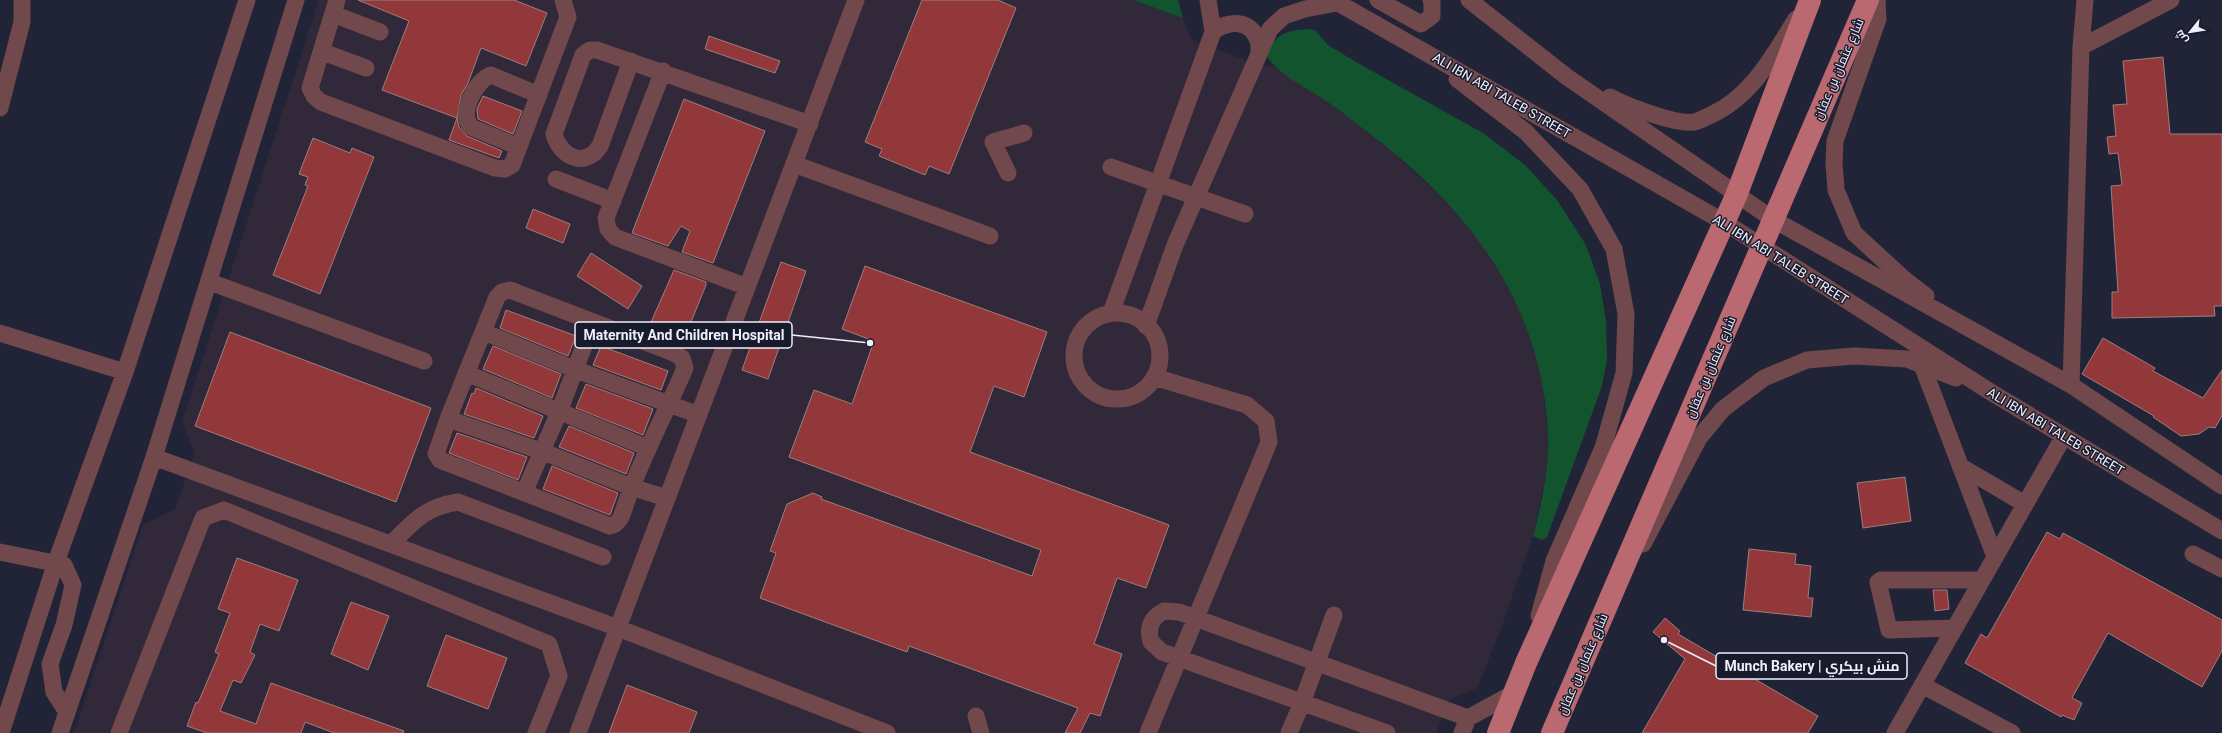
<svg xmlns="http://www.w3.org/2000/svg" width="2222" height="733" font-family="Roboto,Cairo,sans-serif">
<rect width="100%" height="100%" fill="#212437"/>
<path fill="#312939" d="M319 0H1133L1183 18 1192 40 1264 67 1272 65 1329 103 1393 152 1454 209 1492 257 1522 312 1541 373 1548 435 1546 474 1533 536 1500 631 1477 688 1449 700 1436 733H74L143 525 175 509 195 453 182 422Z"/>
<path fill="#11542d" d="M1133 0H1178L1183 18Z
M1311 29 1316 31 1328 45 1356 62 1483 133 1525 165 1557 200 1586 245 1600 284 1606 321 1607 359 1602 386 1547 537 1542 540 1533 536C1542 503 1549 468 1548 434 1542 307 1473 213 1375 138 1359 126 1345 114 1329 103 1308 88 1279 76 1265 54 1278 33 1286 30 1311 29Z"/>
<path fill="#92383b" stroke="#9b7f7e" d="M358 0H514L547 13 526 66 481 48 468 83 461 95 457 118 382 90 409 21Z
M922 0H998L1016 8 949 174 929 166 925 175 879 156 882 149 865 142Z
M709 36 780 61 775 73 705 49Z
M2163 57 2170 134H2222V306H2214L2215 316 2112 318V292H2118L2111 186 2122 185 2118 153 2109 154 2107 137 2116 136 2113 105 2127 104 2123 61Z
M483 96 522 111 513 134 478 119 477 109Z
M684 99 765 131 713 263 682 252 690 231 681 226 668 246 632 233Z
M457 118 459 127 467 136 502 151 499 158 449 140Z
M313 138 350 153 352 148 374 157 320 294 273 275 308 186 305 185 308 177 299 174Z
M533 209 570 224 563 243 526 228Z
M591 253 642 286 628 309 577 276Z
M781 262 806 271 768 379 742 370Z
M865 266 1047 332 1024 397 994 386 970 452 1169 525 1146 588 1117 578 1094 644 1122 654 1100 716 1090 713 1080 733H1065L1078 708 909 646 907 652 760 598 776 553 770 551 787 504 813 493 822 497 821 499 1032 576 1041 550 789 457 814 390 852 404 874 341 842 329Z
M674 270 706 282V285L682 344 648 329Z
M506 310 576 336 568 356 500 328Z
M230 332 431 408 396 502 195 426Z
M2103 338 2155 368 2153 371 2203 398 2222 370V416L2215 428 2209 427 2199 434 2181 436 2153 417 2154 416 2082 374Z
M493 346 561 374 552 398 483 369Z
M601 346 668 371 661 390 593 365Z
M586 384 653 409 643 435 576 408Z
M476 388 543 416 534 438 464 414 472 393 474 394Z
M569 426 634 453 626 474 559 447Z
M457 433 527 457 518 480 449 453Z
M552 466 618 493 610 515 543 489Z
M1905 477 1911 521 1863 528 1857 483Z
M2047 532 2060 539 2063 533 2222 620V651L2202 687 2108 633 2072 698 2082 703 2074 720 2062 715 2061 717 1965 663 1981 634 1987 638Z
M1749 549 1796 554 1795 564 1811 566 1808 598H1813L1811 617 1743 610Z
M237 558 298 580 279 631 260 624 250 652 255 655 241 683 233 680 220 711 256 724 271 683 404 731 403 733H334L305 722 301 733H207L187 726 196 702 198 703 219 654 215 652 230 613 218 609Z
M1933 590H1947L1949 609 1935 611Z
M351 602 389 616 368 670 331 654Z
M1665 618 1680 631 1678 634 1818 716 1808 733H1642L1685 659 1653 632Z
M446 635 507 658 488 709 427 686Z
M627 685 697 712 689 733H609Z"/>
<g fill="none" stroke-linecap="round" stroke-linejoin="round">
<path stroke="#71494c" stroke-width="17" d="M337 0 310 88 314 96 321 102 495 168 505 169 512 165 568 17 563 0
M1333 0 1724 222 1989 391 2222 531
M1378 0 1421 24 1432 16V1L1431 0
M1469 0 1567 77 1774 220 2071 385 2222 486
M1877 0 1878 19 1835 141 1834 163 1836 190 1854 233 1904 279 1926 296
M333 14 380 32
M1213 32C1228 20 1251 19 1258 41 1259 44 1259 50 1259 54
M2081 47 2171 0
M323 52 366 68
M631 61 600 146C585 169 560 157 554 134L583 55 590 50H597L810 124
M663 71 606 218 608 229 615 237 747 287
M1457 79 1526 132 1580 189 1614 249 1626 314 1624 373 1603 448 1554 561 1539 616
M1610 97C1627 106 1676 125 1694 122 1699 121 1706 117 1711 115 1752 96 1773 56 1796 19
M0 108 22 22V0
M519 147 471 127C458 114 475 81 491 75L539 95
M794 164 990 236
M1111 167 1245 214
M1008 173 993 142 1024 133
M556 179 613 201
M210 282 424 361
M1111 313 1213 32 1208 0
M1074 356a43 43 0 1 1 86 0a43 43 0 1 1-86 0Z
M1146 326 1175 245 1270 29 1284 16 1305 9 1337 3
M484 332 574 369 699 415
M0 333 125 372
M1922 365 1995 557
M466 373 648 448
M2071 385 2081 47 2085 0
M448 419 436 454 440 460 610 526C621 524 623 512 626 503 642 456 666 413 685 368L682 358 674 353 510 290 502 292 497 297 448 419 541 451 631 487 667 498
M154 457 618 628 887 733
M1960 466 2025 504
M524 493 559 412 593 322
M391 544C414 521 425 507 458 502L603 557
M1643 544 1699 438 1723 409 1764 378 1807 360 1854 356 1907 359 1956 378
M0 552 64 565 73 585 64 625 50 664 54 692 67 712
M2193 554 2222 569
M1954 628 1889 630 1878 582 1881 580H1982
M1922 685 2012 733
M976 716 981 733
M1 733 56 562 125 372 247 0
M60 733 154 457 296 0
M119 733 203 518 224 510 549 644 559 676 536 733
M578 733 856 0
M1148 733 1269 442 1266 421 1247 405 1154 377
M1289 733 1302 703 1334 615
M1387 733 1162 652 1151 642C1147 628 1151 618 1164 611L1179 612 1468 718 1514 693
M1462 733 1468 718
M1895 733 2064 436"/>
<path stroke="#ba6971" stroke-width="22" d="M1498 733 1526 663 1736 196 1810 0
M1552 733 1868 0"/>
</g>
<g text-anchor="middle" stroke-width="3" stroke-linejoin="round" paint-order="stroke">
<g font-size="13" fill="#edeffc" stroke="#181b2c">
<text transform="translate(1838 69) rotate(-67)" y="5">شارع عثمان بن عفان</text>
<text transform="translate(1502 95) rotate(30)" y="5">ALI IBN ABI TALEB STREET</text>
<text transform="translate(1781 259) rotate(32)" y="5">ALI IBN ABI TALEB STREET</text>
<text transform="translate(1710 367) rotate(-67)" y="5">شارع عثمان بن عفان</text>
<text transform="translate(2056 431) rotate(31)" y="5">ALI IBN ABI TALEB STREET</text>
<text transform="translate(1582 664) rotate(-67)" y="5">شارع عثمان بن عفان</text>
</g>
</g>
<path fill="none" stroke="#edeffc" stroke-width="1.5" d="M870 343L792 335M1664 640L1716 666"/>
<g fill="#edeffc" stroke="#181b2c" stroke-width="1.5">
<circle cx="870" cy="343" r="4"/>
<circle cx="1664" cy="640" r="4"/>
</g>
<g fill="#181b2c" stroke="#edeffc" stroke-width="1.5">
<rect x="575" y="322" width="217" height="26" rx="4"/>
<rect x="1716" y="653" width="191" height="26" rx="4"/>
</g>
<g font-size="14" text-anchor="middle" font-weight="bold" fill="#edeffc">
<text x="684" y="340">Maternity And Children Hospital</text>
<text x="1812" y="671">Munch Bakery | منش بيكري</text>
</g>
<g transform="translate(2190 32) rotate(240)" stroke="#181b2c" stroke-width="3" paint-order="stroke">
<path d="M0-3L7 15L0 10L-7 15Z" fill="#edeffc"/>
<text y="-6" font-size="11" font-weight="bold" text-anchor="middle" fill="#edeffc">ش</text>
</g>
</svg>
